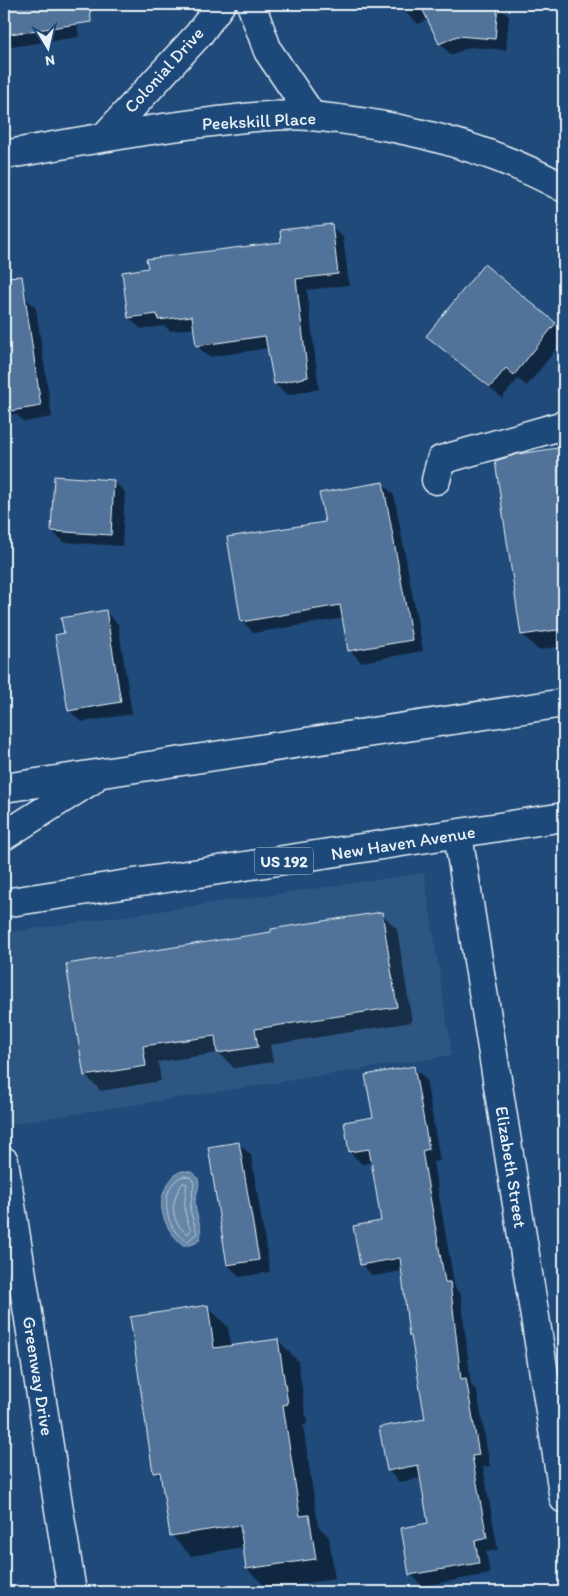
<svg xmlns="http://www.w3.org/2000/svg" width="568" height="1596" font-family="Itim,sans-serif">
<rect width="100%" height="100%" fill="#1f4a7a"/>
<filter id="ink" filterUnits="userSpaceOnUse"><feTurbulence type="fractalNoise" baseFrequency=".02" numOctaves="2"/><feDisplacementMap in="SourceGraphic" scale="10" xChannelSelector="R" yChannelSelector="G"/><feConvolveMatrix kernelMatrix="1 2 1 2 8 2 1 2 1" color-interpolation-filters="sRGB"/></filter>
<g filter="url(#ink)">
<path fill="#2e5683" d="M424 873 452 1055 4 1125V933Z"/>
<path fill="#6685a7" stroke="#9ab0c7" d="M182 1171C189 1171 195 1172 198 1179 201 1186 195 1195 195 1203 195 1218 214 1247 183 1245 165 1230 154 1205 168 1184 172 1178 175 1173 182 1171Z"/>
<path fill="#0007" d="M4 4H74L79 37 4 48Z
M402 4 497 5 509 16 506 50 470 47 451 55 440 43 429 19 418 24 406 13Z
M331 226 343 237 349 285 307 290 319 389 287 395 275 384 269 348 209 357 197 346 195 328 170 331 165 326 141 329 129 318 282 243Z
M484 265 564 333V339L527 386 518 379 502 398 427 336Z
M24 297 36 308 52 417 24 422 16 414 4 416V300Z
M564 449V646L538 650 523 635 519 455Z
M113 481 125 492 122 546 64 542 52 531Z
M382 483 394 495 423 651 361 662 350 650 344 618 254 633 242 621 326 523Z
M106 612 118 624 132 714 81 722 69 710 65 634Z
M381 913 397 929 412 1022 270 1045 273 1062 234 1068 219 1053 158 1062 161 1081 101 1091 85 1075 273 934Z
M414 1068 426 1079 440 1161 433 1162 455 1288 461 1295 471 1385 477 1391 490 1466 483 1467 498 1550 486 1552 490 1574 422 1586 411 1574 430 1524 422 1478 399 1482 388 1470 426 1420 413 1338 410 1336 402 1271 373 1276 361 1264 382 1222 373 1162 362 1164 350 1152 345 1123 374 1118Z
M239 1144 251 1155 270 1272 240 1277 228 1265 210 1148Z
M207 1306 228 1327 231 1347 278 1340 298 1361 307 1424 303 1425 318 1526 329 1537 335 1579 268 1589 247 1569 244 1547 191 1556 171 1535 163 1480 155 1472Z
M4 1574 7 1592H4Z"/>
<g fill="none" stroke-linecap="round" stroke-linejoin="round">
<path stroke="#b4c6d8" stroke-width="1" d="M183 1176 190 1177 194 1183 190 1210 197 1233 188 1241C164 1233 157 1185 183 1176Z
M183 1183 187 1184C184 1201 183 1215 191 1230L188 1234C168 1222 171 1198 183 1183Z"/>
</g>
<path fill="#517399" stroke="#e8f1f8" d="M4 4H90L91 22 4 35Z
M420 4H498L495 39 457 36 439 44Z
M332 224 338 274 296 279 308 377 274 384 265 336 196 346 192 316 158 320 157 314 128 318 122 272 148 268 146 259 281 242 280 230Z
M484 264 556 323 514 375 506 368 490 387 426 336Z
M22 276 41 406 11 411 9 402 4 403V277Z
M564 447V629L521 635 495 461 518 454Z
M54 476 114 480 111 535 51 531Z
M383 482 412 640 348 651 340 605 241 622 227 537 325 522 319 493Z
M106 610 121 702 68 711 55 635 64 633 61 618Z
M382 912 397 1007 255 1029 258 1047 217 1053 215 1036 143 1046 146 1066 84 1076 66 964 271 932V929Z
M414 1066 429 1149 422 1151 445 1282H450L461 1379 466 1378 479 1455 472 1456 487 1538 475 1541 479 1563 409 1575 401 1528 428 1523 418 1465 387 1471 379 1427 425 1419 411 1336H409L400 1258 360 1265 353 1226 381 1221 369 1149 349 1152 344 1122 373 1117 365 1075Z
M239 1142 259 1260 227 1265 208 1147Z
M208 1305 214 1348 278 1339 288 1404 283 1405 300 1516 309 1515 316 1559 246 1569 240 1525 170 1536 160 1472 153 1473 130 1317Z"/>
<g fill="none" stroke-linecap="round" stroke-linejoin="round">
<g stroke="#e8f1f8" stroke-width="31">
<path id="minor" d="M251 4 268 51 312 116
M106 135 199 34 221 4
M4 155C70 143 135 131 202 123 237 119 275 113 311 116 399 124 487 146 564 188
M436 480 441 460 564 425
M458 835 564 1499
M4 1161 72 1592"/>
</g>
<g stroke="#e8f1f8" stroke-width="31">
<path id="major" d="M4 788 564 703
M4 836 92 780
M4 903 564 817"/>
</g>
<use href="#minor" stroke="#1f4a7a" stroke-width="28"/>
<use href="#major" stroke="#1f4a7a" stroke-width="28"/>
</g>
</g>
<g text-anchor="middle" stroke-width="4" stroke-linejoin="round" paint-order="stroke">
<rect fill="#1f4a7a" stroke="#acbfd2" stroke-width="1" x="255" y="847.5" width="58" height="27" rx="4"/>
<g font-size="16" font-weight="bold" fill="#e8f1f8">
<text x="284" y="867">US 192</text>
</g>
<g font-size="18" fill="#e8f1f8" stroke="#1f4a7a">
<text transform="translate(164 70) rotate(-48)" y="6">Colonial Drive</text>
<text transform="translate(259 121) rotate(-3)" y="6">Peekskill Place</text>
<text transform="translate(403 843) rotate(-9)" y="6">New Haven Avenue</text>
<text transform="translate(511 1167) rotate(81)" y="6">Elizabeth Street</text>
<text transform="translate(38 1376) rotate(81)" y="6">Greenway Drive</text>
</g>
</g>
<rect width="568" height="1596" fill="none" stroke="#1f4a7a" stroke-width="20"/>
<rect x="10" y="10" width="548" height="1576" fill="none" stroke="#e8f1f8" stroke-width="2" filter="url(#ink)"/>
<g transform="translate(48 48) rotate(171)" stroke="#1f4a7a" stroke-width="4" paint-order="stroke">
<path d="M0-4L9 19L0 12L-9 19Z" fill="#e8f1f8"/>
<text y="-8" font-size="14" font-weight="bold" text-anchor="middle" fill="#e8f1f8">N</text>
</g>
</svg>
